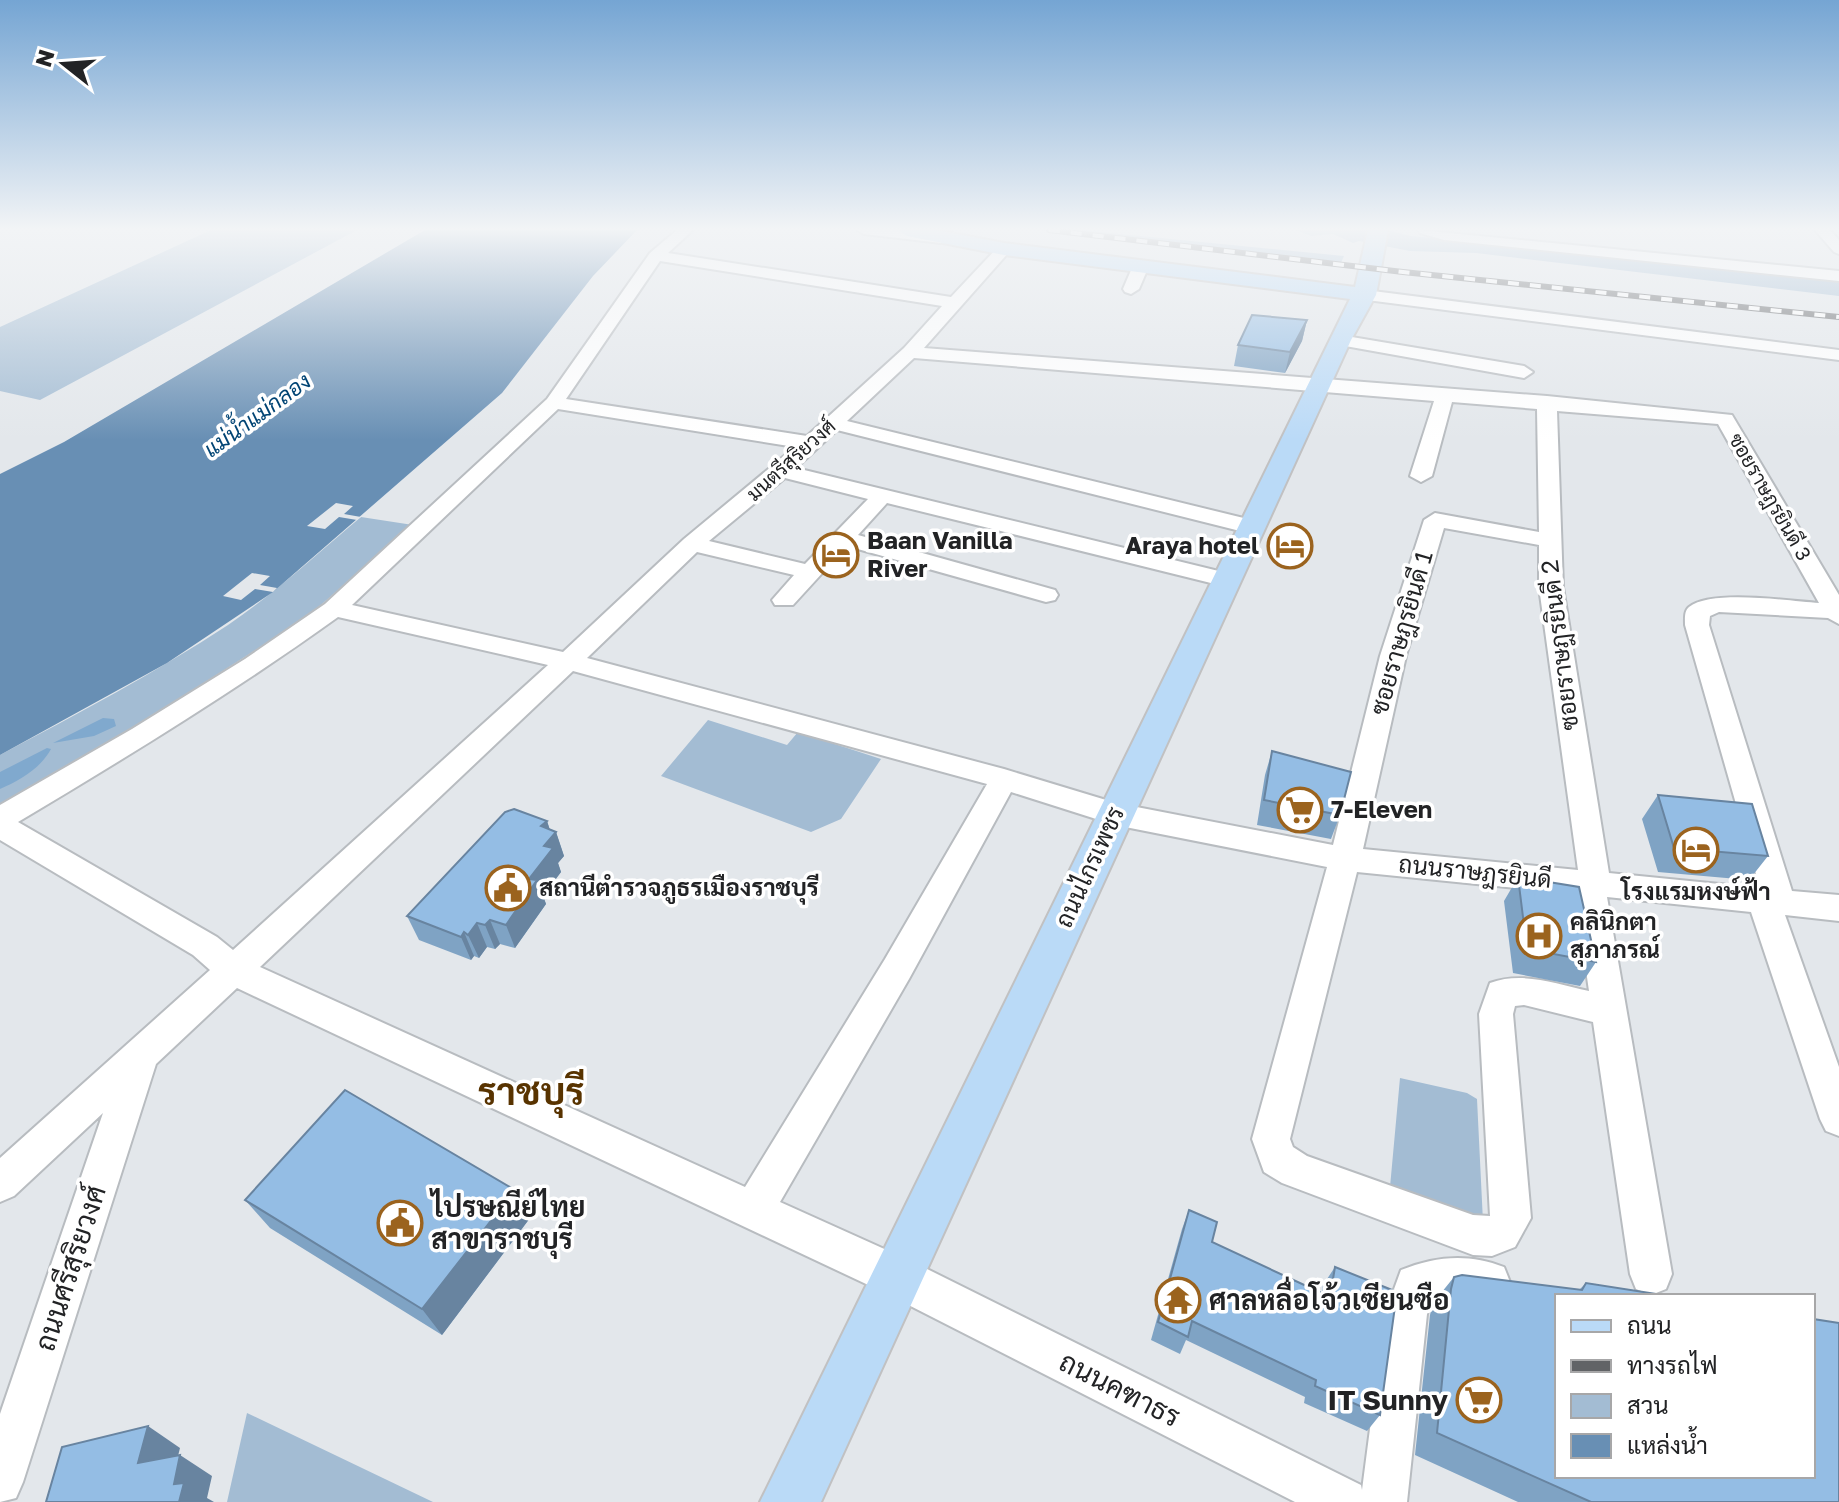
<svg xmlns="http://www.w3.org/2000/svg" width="1839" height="1502" font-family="'Golos Text',Sarabun,sans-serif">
<rect width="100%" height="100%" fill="#e3e7eb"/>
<path fill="#a3bcd3" d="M211 230H357L40 400 0 391V327Z
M1041 230H1080L1344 256 1339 267Z
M1296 230H1387L1411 236 1839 278V296L1476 253 1410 251 1359 241 1353 243 1333 234 1311 236Z
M361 517 413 525 307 617 121 736 0 806V755C77 714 155 673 228 625 275 593 317 554 361 517Z
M708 720 787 745 798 732 881 759 841 819 811 832 661 776Z
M1400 1078 1467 1093 1477 1099 1483 1222 1390 1187Z
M247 1413 433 1502H227Z"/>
<path fill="#80a9ce" d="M103 718 114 719 116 726 94 736 53 743Z
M47 748 51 749C41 768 19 781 0 789V772Z"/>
<path fill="#688fb4" d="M425 230H637L593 276 502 393 273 592 167 663 0 755V474L64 442Z"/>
<path fill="#e3e7eb" d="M336 503 353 506 344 514 361 517 357 520 339 517 325 529 307 526Z
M252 573 270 576 260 585 277 588 273 592 255 589 241 600 223 596Z"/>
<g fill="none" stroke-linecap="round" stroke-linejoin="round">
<g stroke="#b8bcc0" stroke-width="4">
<path id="minor" d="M677 230H693L668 253 951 297 999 246H1009V252L924 348 1547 396 1732 415 1839 595V624L1828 618 1719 612 1710 616 1709 625 1792 891 1839 895V921L1785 915 1839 1067V1136L1826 1131 1820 1119 1751 912 1607 897 1672 1274 1666 1289 1651 1295 1636 1289 1630 1274 1593 1022 1524 1005 1515 1006 1513 1014 1531 1218 1515 1247 1492 1256 1473 1255 1282 1183 1264 1172 1252 1139 1327 867 1115 825 1011 792 909 979 780 1202 911 1261 1361 1485 1362 1490 1385 1314 1401 1270C1435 1256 1469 1253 1504 1267L1510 1282 1504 1297C1479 1307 1456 1293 1431 1301L1427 1314 1407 1502H1295L881 1291 237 988 156 1064 23 1482 16 1498 0 1502V1414L103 1113 14 1196 0 1202V1158L210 970 193 955 0 840V805L132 729 245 659 325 604 547 399 650 253ZM660 261 942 306 904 348 807 436 566 399ZM914 358 1434 401 1410 476 1421 482 1432 476 1452 402 1537 409 1539 532 1435 513 1424 520 1380 656 1333 845 1116 803 1004 769 587 658 697 552 794 575 772 600 775 605H793L847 546 1046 602 1055 600 1058 595 1055 590 858 535 887 503 1227 587 1235 585 1239 580 1235 575 796 468 837 430 1252 534 1263 527 1260 522 847 421ZM558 409 795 447 684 539 563 652 352 605ZM1557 411 1718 424 1819 603C1790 601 1711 589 1689 607 1684 611 1685 619 1685 625L1760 888 1609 873 1563 587ZM785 478 868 499 805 564 709 541ZM1444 528 1539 545V587L1578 870 1363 849 1406 656ZM338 617 548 665 233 950 217 937 18 822C127 757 235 691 338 617ZM573 671 987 784 885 959 745 1187 260 967ZM1357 872 1575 894 1589 991C1556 984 1523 971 1490 983L1479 1014 1490 1216 1473 1215 1307 1156 1293 1147 1290 1139Z
M857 230C879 230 932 225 949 238L941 243 864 234Z
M1418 230 1839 271V281L1444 240 1420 233Z
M1815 230H1830L1839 240V254L1834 252Z
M1140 263 1148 268 1139 289 1131 294 1125 292 1123 289 1132 268Z
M1365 290 1839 350V360L1359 299 1357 295 1359 291Z
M1340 335 1524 366 1533 372 1524 378 1334 344 1331 340 1334 336Z"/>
</g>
<g stroke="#c1c1c2" stroke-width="4">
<path id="major" d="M898 230H936L1004 243 1355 287 1368 230H1388L1376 295 1351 340 821 1502H760L1350 299 1004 255 907 236Z"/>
</g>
<use href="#minor" fill="#fff" fill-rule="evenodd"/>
<use href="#major" fill="#badaf7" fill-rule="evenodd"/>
<g stroke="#616366" stroke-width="6">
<path id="rail" d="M1049 230 1403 272 1839 317"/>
</g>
<use href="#rail" stroke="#fff" stroke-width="4" stroke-dasharray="11" stroke-linecap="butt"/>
</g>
<path fill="#7fa3c4" d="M1307 320 1302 341 1285 373 1234 366 1238 345Z
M1272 751 1340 815 1331 839 1257 825 1265 775Z
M1658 795 1768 856 1749 880 1658 872 1642 819Z
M547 821 550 830 556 832 564 856 558 863 561 872 543 896 546 904 515 948 500 944 495 949 487 947 479 958 474 956 471 960 419 940 407 916Z
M1518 877 1596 962 1580 986 1513 973 1504 901Z
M245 1200 530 1218 442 1335 270 1228Z
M1189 1210 1212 1242 1322 1293 1323 1285 1335 1267 1380 1415 1367 1431 1304 1403 1305 1397 1186 1340 1180 1354 1151 1340 1182 1229Z
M1454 1277 1579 1290 1586 1283 1839 1502H1518L1415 1455 1430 1315 1433 1303Z"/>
<path fill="#6884a0" d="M1307 320 1302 341 1285 373 1290 352Z
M547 821 552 837 556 832 564 856 558 863 561 872 543 896 546 904 515 948 506 925 529 879 544 846 541 826Z
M490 920 500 944 495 949 485 925Z
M477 923 487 947 479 958 468 935Z
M464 932 474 956 471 960 461 937Z
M515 1190 530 1218 442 1335 422 1309Z
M148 1426 180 1448 171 1484 138 1463Z
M180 1455 212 1476 207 1498 214 1502H179L174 1484Z"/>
<path fill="#94bde4" stroke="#6884a0" stroke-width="2" d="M1252 315 1307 320 1290 352 1238 345Z
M1272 751 1351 772 1340 815 1264 800Z
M1658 795 1752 804 1768 856 1674 848Z
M514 809 547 821 541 826 556 832 544 846 553 848 529 879 537 880 506 925 490 920 485 925 477 923 468 935 464 932 461 937 407 916 505 812Z
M1518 877 1579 887 1596 962 1527 949Z
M345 1090 515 1190 422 1309 245 1200Z
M1189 1210 1217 1222 1212 1242 1330 1297 1335 1267 1397 1292 1380 1415 1315 1386 1316 1380 1192 1321 1188 1337 1158 1322Z
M1462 1275 1582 1290 1586 1283 1669 1296H1557V1476H1813V1319L1839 1323V1502H1591L1437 1433 1451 1289 1454 1277Z
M148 1426 138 1463 180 1455 174 1484 184 1483 179 1502H46L62 1447Z"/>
<linearGradient id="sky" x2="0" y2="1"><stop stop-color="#75a5d3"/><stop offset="0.52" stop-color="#f2f4f6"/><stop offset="1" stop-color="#f2f4f6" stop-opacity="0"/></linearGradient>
<rect width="1839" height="440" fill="url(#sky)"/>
<defs>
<g id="hotel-ring" transform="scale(2.3)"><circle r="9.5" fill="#fff" stroke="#9b631e" stroke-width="1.5"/><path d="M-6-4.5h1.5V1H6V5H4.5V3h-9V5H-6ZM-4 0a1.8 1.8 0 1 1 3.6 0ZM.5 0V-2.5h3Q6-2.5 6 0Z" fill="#9b631e"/></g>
<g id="supermarket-ring" transform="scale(2.3)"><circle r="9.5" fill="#fff" stroke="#9b631e" stroke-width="1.5"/><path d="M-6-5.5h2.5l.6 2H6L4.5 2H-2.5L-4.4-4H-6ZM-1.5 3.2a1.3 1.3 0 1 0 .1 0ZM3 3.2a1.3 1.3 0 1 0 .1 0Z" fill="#9b631e"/></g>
<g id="civic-ring" transform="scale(2.3)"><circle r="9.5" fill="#fff" stroke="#9b631e" stroke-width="1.5"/><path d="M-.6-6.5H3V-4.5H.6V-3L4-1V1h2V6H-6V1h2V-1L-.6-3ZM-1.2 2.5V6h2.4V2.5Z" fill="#9b631e"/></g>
<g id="hospital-ring" transform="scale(2.3)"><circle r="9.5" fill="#fff" stroke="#9b631e" stroke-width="1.5"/><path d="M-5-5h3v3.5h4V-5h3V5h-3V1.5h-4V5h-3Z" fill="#9b631e"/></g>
<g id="temple-ring" transform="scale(2.3)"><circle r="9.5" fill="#fff" stroke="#9b631e" stroke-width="1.5"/><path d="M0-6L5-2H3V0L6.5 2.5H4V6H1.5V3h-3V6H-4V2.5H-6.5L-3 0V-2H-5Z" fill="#9b631e"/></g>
</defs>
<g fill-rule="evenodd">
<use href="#hotel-ring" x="1290" y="546"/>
<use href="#hotel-ring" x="836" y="555"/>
<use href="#supermarket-ring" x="1300" y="810"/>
<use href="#hotel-ring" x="1696" y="850"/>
<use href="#civic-ring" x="508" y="888"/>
<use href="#hospital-ring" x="1539" y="936"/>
<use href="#civic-ring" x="400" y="1223"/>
<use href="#temple-ring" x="1178" y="1300"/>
<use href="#supermarket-ring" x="1479" y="1400"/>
</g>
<g text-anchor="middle" stroke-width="7" stroke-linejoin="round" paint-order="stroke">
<g font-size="20" fill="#222325" stroke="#fff">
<text transform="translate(791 460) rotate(-42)" y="7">มนตรีสุริยวงศ์</text>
<text transform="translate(1770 497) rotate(60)" y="7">ซอยราษฎรยินดี 3</text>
</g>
<g font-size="22" font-style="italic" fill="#004474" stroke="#fff">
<text transform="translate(257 415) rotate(-36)" y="8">แม่น้ำแม่กลอง</text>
</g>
<g font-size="24" font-weight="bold" fill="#222325" stroke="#fff" text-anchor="start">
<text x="867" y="549">Baan Vanilla<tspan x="867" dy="28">River</tspan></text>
<text x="1259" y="554" text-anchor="end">Araya hotel</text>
<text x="1331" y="818">7-Eleven</text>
<text x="539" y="896">สถานีตำรวจภูธรเมืองราชบุรี</text>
<text x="1696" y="900" text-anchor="middle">โรงแรมหงษ์ฟ้า</text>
<text x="1570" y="930">คลินิกตา<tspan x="1570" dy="28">สุภาภรณ์</tspan></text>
</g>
<g font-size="24" fill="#222325" stroke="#fff">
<text transform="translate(1402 633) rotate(-74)" y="8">ซอยราษฎรยินดี 1</text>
<text transform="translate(1560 645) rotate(-97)" y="8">ซอยราษฎรยินดี 2</text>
<text transform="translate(1090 867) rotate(-65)" y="8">ถนนไกรเพชร</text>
<text transform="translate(1475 872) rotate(6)" y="8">ถนนราษฎรยินดี</text>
</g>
<g font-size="28" font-weight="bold" fill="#222325" stroke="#fff" text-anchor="start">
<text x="431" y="1217">ไปรษณีย์ไทย<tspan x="431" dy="32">สาขาราชบุรี</tspan></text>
<text x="1209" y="1310">ศาลหลื่อโจ้วเซียนซือ</text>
<text x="1448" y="1410" text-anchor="end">IT Sunny</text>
</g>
<g font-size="28" fill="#222325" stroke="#fff">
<text transform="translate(70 1268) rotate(-72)" y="10">ถนนศรีสุริยวงศ์</text>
<text transform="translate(1120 1389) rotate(27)" y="10">ถนนคฑาธร</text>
</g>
<g font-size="38" font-weight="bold" fill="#583300" stroke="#fff">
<text x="531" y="1105">ราชบุรี</text>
</g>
</g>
<rect x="1555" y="1294" width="260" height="184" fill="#ffffff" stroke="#a7a7a8" stroke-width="2"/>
<rect x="1571" y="1320" width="40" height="12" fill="#badaf7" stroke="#a7a7a8" stroke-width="2"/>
<text x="1627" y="1334" font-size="24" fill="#222325">ถนน</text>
<rect x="1571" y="1360" width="40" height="12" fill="#616366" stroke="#a7a7a8" stroke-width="2"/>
<text x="1627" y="1374" font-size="24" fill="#222325">ทางรถไฟ</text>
<rect x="1571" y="1394" width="40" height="24" fill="#a3bcd3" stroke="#a7a7a8" stroke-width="2"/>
<text x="1627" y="1414" font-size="24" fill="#222325">สวน</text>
<rect x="1571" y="1434" width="40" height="24" fill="#688fb4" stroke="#a7a7a8" stroke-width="2"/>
<text x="1627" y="1454" font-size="24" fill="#222325">แหล่งน้ำ</text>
<g transform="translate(64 64) rotate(287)" stroke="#ffffff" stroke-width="6" paint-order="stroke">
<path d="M0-6L14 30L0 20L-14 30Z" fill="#222325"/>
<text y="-12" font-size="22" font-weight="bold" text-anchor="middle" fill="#222325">N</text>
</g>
</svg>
